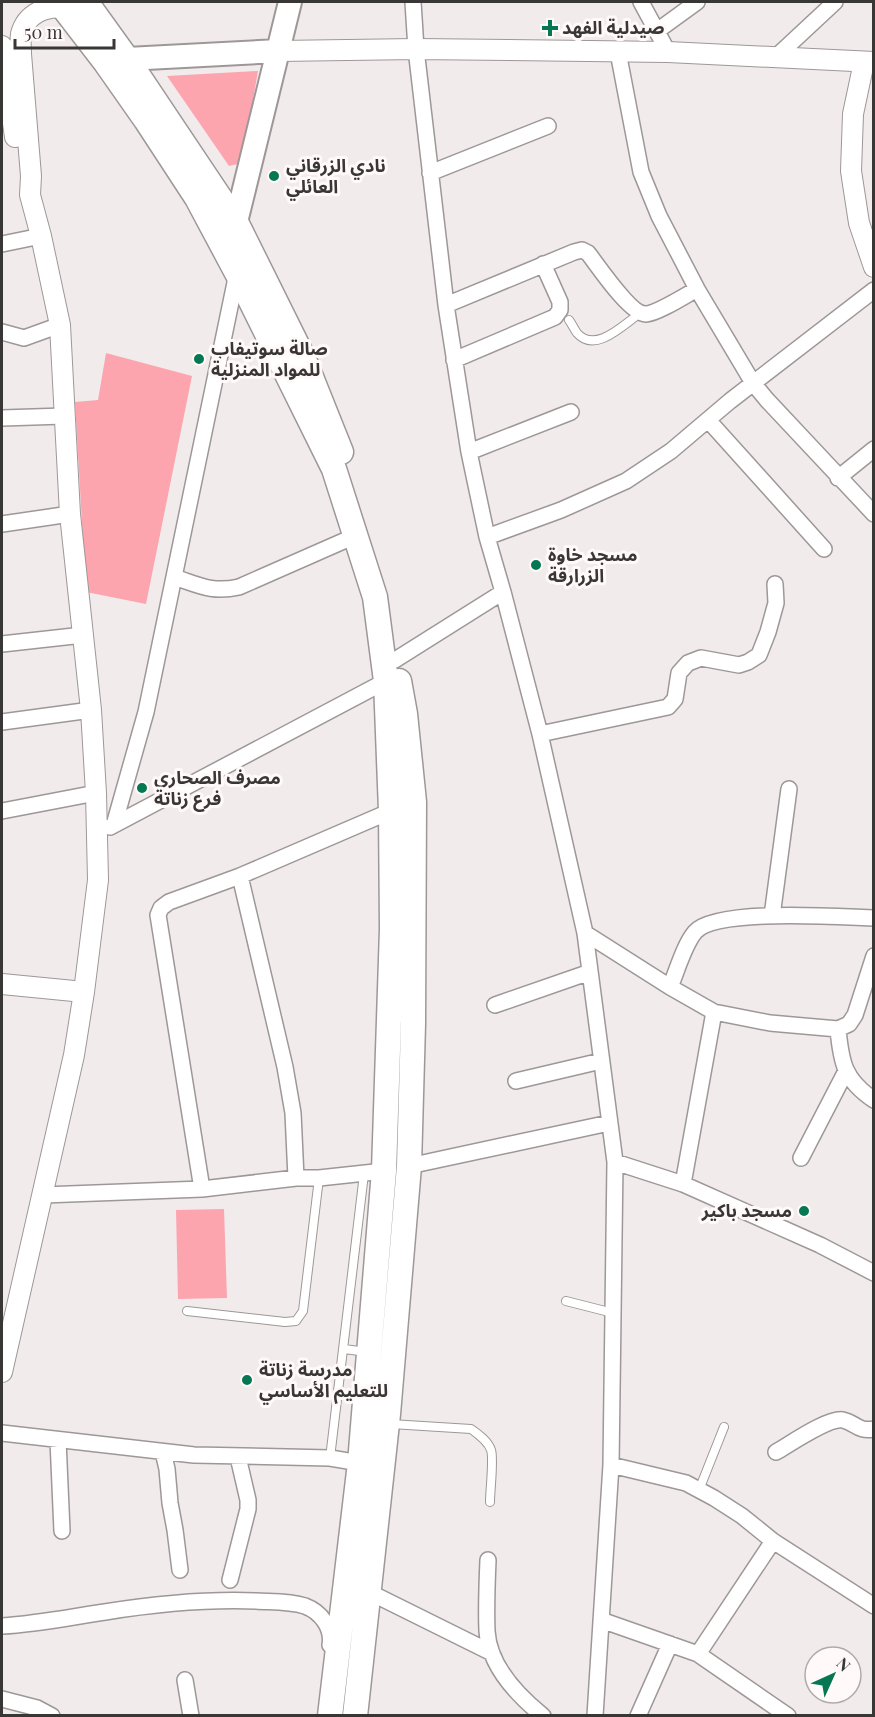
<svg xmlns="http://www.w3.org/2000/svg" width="875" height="1717" font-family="'Playfair Display','Noto Sans Arabic',serif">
<rect width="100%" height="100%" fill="#f2ebec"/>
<path fill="#fca5af" d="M258 71 242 163 229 166 167 76Z
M106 353 192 376 146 604 86 592 75 402 98 400Z
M224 1209 227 1298 178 1299 176 1210Z"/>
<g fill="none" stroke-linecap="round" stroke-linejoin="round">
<g stroke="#9e9798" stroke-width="10">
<path id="service" d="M569 320C572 324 574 329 577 333 595 354 623 325 639 314
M566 1301 613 1313
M187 1311 285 1322 296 1321 303 1311 319 1178
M344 1349 367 1352
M391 1424 471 1429C478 1434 488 1441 491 1450 494 1459 490 1490 490 1502
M330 1458 364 1174
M699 1490 724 1427"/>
</g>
<g stroke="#9e9798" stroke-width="18">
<path id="minor" d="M413 2 416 49 446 305 469 452 487 537 503 592 540 734 585 933 615 1162 611 1465 595 1716
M641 2 668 52
M657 31 697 2
M618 52 641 172 659 216 697 289 753 383 767 400 874 514
M777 56 835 2
M430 173 548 126
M2 244 41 236
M446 305 574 252 582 250 588 253C598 266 631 315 646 314 658 313 686 295 697 289
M2 332 24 338 60 325
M454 360 555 317 560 310V302L543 264
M2 418 64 416
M708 420 824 549
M469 452 571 412
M838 478 874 449
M2 524 70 514
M487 537 561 510 626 481 671 451 730 401 874 290
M174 577C199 585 211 593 239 587L355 536
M2 644 83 635
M395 660 503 592
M2 722 91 710
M540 734 668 707 675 699 679 673 688 663 701 658 739 665 748 662 759 655 768 632 776 603 775 584
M2 811 96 793
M114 825 146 712 237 273
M110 827 386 681
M240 876 285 1067 293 1113 296 1178
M772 916 789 789
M585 933 670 987 714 1012 770 1023 838 1029 849 1024 855 1015 874 956
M670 987C677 971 684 945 695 932 716 908 839 917 874 918
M495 1005 590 972
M838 1029C841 1062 844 1080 874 1100
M516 1081 601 1061
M801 1158 846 1071
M615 1162 683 1184 820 1245 874 1273
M409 1166 609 1123
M683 1184 714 1012
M202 1189 158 915 161 908 169 902 240 876 391 811
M43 1195 202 1189 296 1178H319L384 1171
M2 1433 194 1455 330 1458 360 1463
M58 1440 62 1531
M163 1452 167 1469 170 1503 175 1530 180 1570
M776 1452C790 1444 829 1417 843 1420 856 1423 858 1432 874 1429
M611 1465 686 1483 714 1498 742 1516 773 1541 874 1606
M488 1560C487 1583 486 1608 487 1631 489 1666 517 1695 543 1716
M230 1580 248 1509V1500L238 1457
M369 1592 492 1653
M601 1620 698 1654 788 1716
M2 1626C37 1624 71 1617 105 1612 155 1604 206 1599 256 1601 272 1602 289 1601 305 1606 321 1612 333 1628 330 1645
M698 1654 773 1541
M185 1680 191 1716
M2 1699 37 1708 52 1716
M638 1716 670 1644"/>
</g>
<g stroke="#9e9798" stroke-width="22">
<path id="tertiary" d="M2 46 15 137
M278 51 416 49 668 52 874 62
M864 62 853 114 851 171 859 223 874 267
M2 984 84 992
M2 1372 74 1055 84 992 98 880 96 793 91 710 70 514 60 325 41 236 30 195 31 176 21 54C21 47 20 40 21 34 26 14 46 5 64 8"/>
</g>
<g stroke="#9e9798" stroke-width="26">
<path id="secondary" d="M127 59 278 51
M236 222 290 2"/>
</g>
<g stroke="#9e9798" stroke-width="27">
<path id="primary" d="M59 2 106 63 146 120 197 198 237 273 334 469 375 597 386 681 391 811 392 929 384 1171 360 1463 330 1716
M86 2 127 59 236 222 303 357 341 452
M355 1716 388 1414 409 1166 413 1024 414 802 405 714 399 681"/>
</g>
<use href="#service" stroke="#fff" stroke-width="8"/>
<use href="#minor" stroke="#fff" stroke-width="15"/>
<use href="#tertiary" stroke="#fff" stroke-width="20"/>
<use href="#secondary" stroke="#fff" stroke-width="22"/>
<use href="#primary" stroke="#fff" stroke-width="24"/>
</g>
<g fill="#057752" stroke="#fff9f9" stroke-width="2">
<path d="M547 19h6v6h6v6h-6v6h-6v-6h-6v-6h6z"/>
<circle cx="274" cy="176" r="6"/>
<circle cx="199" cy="359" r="6"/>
<circle cx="536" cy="565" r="6"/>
<circle cx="142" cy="788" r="6"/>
<circle cx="804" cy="1211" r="6"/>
<circle cx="247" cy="1380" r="6"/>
</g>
<g text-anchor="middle" stroke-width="6" stroke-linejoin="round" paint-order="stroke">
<g font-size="18" font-weight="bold" fill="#393636" stroke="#fff9f9" text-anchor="start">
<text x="562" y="34">صيدلية الفهد</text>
<text x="286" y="172">نادي الزرقاني<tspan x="286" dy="21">العائلي</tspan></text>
<text x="211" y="355">صالة سوتيفاب<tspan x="211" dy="21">للمواد المنزلية</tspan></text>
<text x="548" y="561">مسجد خاوة<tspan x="548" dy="21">الزرارقة</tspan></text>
<text x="154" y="784">مصرف الصحارى<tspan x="154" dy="21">فرع زناتة</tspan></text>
<text x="792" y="1217" text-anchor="end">مسجد باكير</text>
<text x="259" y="1376">مدرسة زناتة<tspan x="259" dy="21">للتعليم الأساسي</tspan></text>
</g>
</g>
<rect width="875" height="1717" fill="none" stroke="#393636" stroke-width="6"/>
<g transform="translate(833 1675) rotate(45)"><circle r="28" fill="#fff9f9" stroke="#b0abab" stroke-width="1.5"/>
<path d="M0-4.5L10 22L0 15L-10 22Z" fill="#057752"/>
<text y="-9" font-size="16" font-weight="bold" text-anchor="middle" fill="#393636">N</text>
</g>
<path d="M15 39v9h99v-9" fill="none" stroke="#393636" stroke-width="3"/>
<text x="24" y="39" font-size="18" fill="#393636" stroke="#fff9f9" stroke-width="4.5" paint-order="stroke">50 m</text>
</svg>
